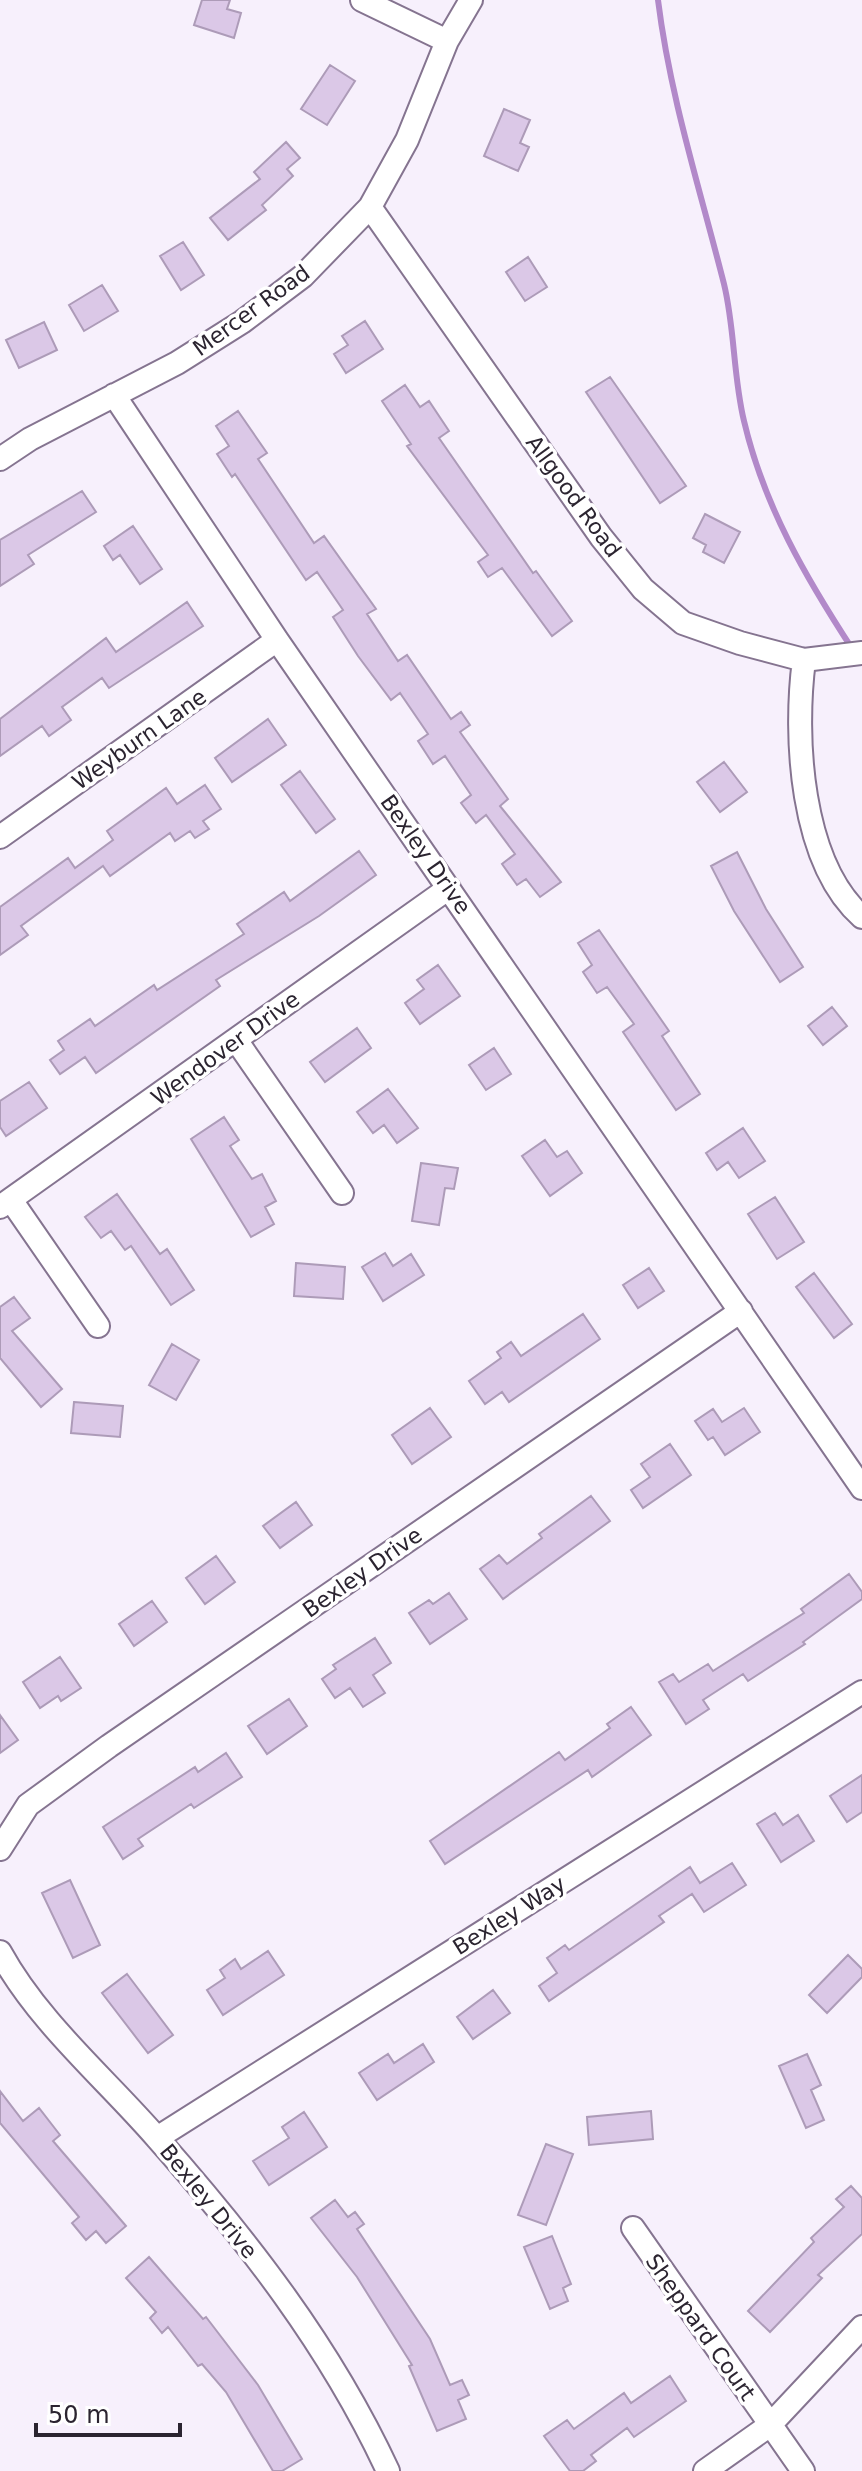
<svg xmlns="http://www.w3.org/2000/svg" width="862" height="2471" font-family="'DejaVu Sans',sans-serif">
<rect width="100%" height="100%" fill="#f7f0fc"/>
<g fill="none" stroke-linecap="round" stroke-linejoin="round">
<path stroke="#b289c9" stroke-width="6" d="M658 0C670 97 700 189 724 284 735 329 733 376 744 421 764 506 806 578 853 650"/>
</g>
<path fill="#dbc8e7" stroke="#ad9bb8" stroke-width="2" d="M202 0H230L227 9 241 13 234 38 194 25Z
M330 65 355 81 327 125 301 109Z
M504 109 530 120 520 143 529 147 518 171 484 156Z
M286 142 300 158 287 169 293 176 262 205 266 210 228 240 210 218 260 179 254 172Z
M183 242 204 275 181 290 160 256Z
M528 257 547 287 525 301 506 272Z
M102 285 118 311 84 331 69 305Z
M365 321 383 349 346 373 334 354 348 345 342 336Z
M44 322 57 350 19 368 6 340Z
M610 377 686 486 660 503 586 392Z
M405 385 420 407 429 401 449 431 439 438 533 573 536 571 572 621 552 636 502 568 488 577 478 562 488 555 407 446 411 444 382 401Z
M238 411 267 453 258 459 314 543 324 536 376 609 367 614 398 661 407 655 451 719 461 712 470 725 460 732 508 799 500 806 561 882 540 897 526 879 517 885 502 864 515 854 486 815 476 823 461 803 471 795 445 756 433 764 418 741 428 734 400 693 391 700 358 656 333 617 343 610 317 572 306 580 235 474 232 477 217 454 229 446 216 426Z
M82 491 96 512 28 555 34 564 0 586V540Z
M705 514 740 532 724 563 703 552 706 545 693 538Z
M133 526 162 569 140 584 120 555 113 560 104 546Z
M187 602 203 626 109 688 102 678 62 707 71 720 49 736 42 726 0 756V719L106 638 116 652Z
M268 719 286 745 232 782 215 758Z
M724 762 747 792 720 812 697 782Z
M300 771 335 819 316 833 281 785Z
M205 785 221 809 203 821 209 829 195 838 190 831 175 841 170 833 110 876 103 866 21 926 28 935 0 955V907L68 858 75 868 113 840 107 831 166 788 177 804Z
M359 851 376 875 319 916 216 980 220 986 96 1073 85 1057 60 1074 50 1060 64 1050 58 1041 90 1019 95 1026 154 985 157 990 244 934 237 924 284 892 290 901Z
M737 852 766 909 803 967 780 982 734 911 711 866Z
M599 930 669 1031 662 1036 700 1094 676 1110 623 1032 634 1024 607 987 597 993 583 972 592 965 578 943Z
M438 965 460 996 420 1024 405 1003 424 989 417 980Z
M832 1007 847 1026 823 1045 808 1026Z
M357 1028 371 1048 325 1082 310 1062Z
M494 1048 511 1074 486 1090 469 1065Z
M29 1082 47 1108 6 1136 0 1127V1101Z
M388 1089 418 1128 397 1143 384 1125 373 1133 357 1112Z
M224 1117 239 1140 230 1146 252 1179 262 1174 276 1201 265 1207 274 1224 251 1237 191 1139Z
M743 1128 765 1161 739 1178 728 1162 717 1170 706 1153Z
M545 1140 557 1157 567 1151 582 1173 550 1196 522 1156Z
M421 1163 458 1168 454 1189 445 1188 439 1225 412 1221Z
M117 1194 160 1254 167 1249 194 1290 171 1305 131 1246 125 1250 111 1231 101 1238 85 1217Z
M775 1197 804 1242 777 1259 748 1214Z
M385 1253 393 1266 411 1254 424 1275 383 1301 362 1267Z
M296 1263 345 1267 343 1299 294 1296Z
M649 1268 664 1291 638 1308 623 1285Z
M814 1273 852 1324 834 1338 796 1287Z
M14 1297 30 1318 12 1331 62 1389 41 1407 0 1358V1307Z
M583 1314 600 1339 509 1402 502 1392 485 1404 469 1381 501 1358 497 1352 511 1342 521 1356Z
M172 1344 199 1360 176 1400 149 1385Z
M74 1402 123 1406 120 1437 71 1433Z
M430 1408 451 1437 412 1464 392 1435Z
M744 1408 760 1432 725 1455 713 1437 708 1440 695 1421 713 1409 722 1422Z
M670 1444 691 1475 643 1508 631 1490 650 1477 641 1464Z
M591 1496 610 1521 503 1599 480 1569 499 1555 507 1564 542 1538 539 1534Z
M296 1502 312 1525 280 1548 263 1526Z
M216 1556 235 1582 205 1604 186 1578Z
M849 1574 862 1592V1599L803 1642 805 1644 748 1681 743 1674 703 1700 709 1709 686 1724 659 1682 673 1674 679 1682 708 1664 713 1671 804 1613 801 1609Z
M449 1593 467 1619 430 1644 409 1613 429 1600 433 1604Z
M152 1601 167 1622 134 1646 119 1624Z
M375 1638 391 1663 373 1675 385 1693 363 1707 350 1688 335 1698 322 1679 336 1669 333 1665Z
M60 1657 81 1688 61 1701 58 1696 40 1708 23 1682Z
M289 1699 307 1726 267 1754 248 1726Z
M631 1707 651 1735 592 1777 588 1770 445 1864 430 1841 559 1752 565 1760 610 1728 607 1724Z
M0 1715 18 1740 0 1753Z
M226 1753 242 1777 194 1808 191 1804 138 1839 143 1846 123 1859 103 1827 195 1767 198 1772Z
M862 1775V1812L847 1822 830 1796Z
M775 1813 783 1825 798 1815 814 1841 781 1862 757 1824Z
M732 1863 746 1885 704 1912 692 1894 659 1916 664 1922 549 2001 539 1986 557 1973 547 1958 565 1945 569 1950 690 1867 700 1883Z
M70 1880 100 1945 73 1958 42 1893Z
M268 1951 284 1975 223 2015 207 1990 225 1978 220 1970 235 1959 241 1969Z
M848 1955 862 1969V1977L827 2013 809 1995Z
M127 1974 173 2035 148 2053 102 1993Z
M493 1990 510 2013 473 2039 457 2017Z
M423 2044 434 2062 377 2100 359 2073 388 2054 394 2063Z
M807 2054 821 2085 811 2090 824 2120 806 2128 779 2066Z
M0 2091 23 2121 39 2108 60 2135 53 2141 126 2226 106 2243 96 2231 86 2240 72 2223 79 2217 0 2123Z
M651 2111 653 2139 589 2145 587 2117Z
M304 2112 327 2147 269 2185 253 2161 289 2138 282 2127Z
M546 2144 573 2154 546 2225 518 2215Z
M851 2186 862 2198V2234L818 2275 822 2278 770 2332 748 2311 814 2242 811 2238 844 2207 836 2199Z
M335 2200 348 2217 355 2212 364 2224 357 2229 430 2339 450 2385 462 2380 469 2395 458 2400 466 2419 437 2431 409 2366 412 2365 357 2277 311 2218Z
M552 2236 571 2284 563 2288 568 2301 550 2309 524 2247Z
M149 2257 203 2319 206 2317 258 2385 302 2459 282 2471H273L226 2392 202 2364 198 2366 168 2327 162 2333 150 2318 156 2312 126 2278Z
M670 2376 686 2401 634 2437 627 2428 591 2455 596 2461 583 2471H570L544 2436 567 2420 574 2429 624 2393 631 2403Z"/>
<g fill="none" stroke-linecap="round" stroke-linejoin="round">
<g stroke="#857490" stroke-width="26">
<path id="street" d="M362 0 447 41
M370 207 601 537 643 589 683 623 740 643 804 660 862 653
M114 395 277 640 862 1488
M0 459 30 439 177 363 242 322 303 276 370 207 407 140 447 41 471 0
M804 660C794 736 800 862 862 917
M0 837 277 640
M236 1040 342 1193
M11 1200 98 1326
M0 1207 449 888
M0 1849 28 1805 109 1746 741 1311
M0 1952C39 2023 104 2077 157 2138 247 2240 330 2346 388 2471
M157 2138 862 1692
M633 2228 803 2471
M705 2471 770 2425 862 2327"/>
</g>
<use href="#street" stroke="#fff" stroke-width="22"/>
</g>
<g text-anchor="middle" stroke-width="7" stroke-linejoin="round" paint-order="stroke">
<g font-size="22" fill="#2b2430" stroke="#fff">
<text transform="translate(251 310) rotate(-36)" y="8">Mercer Road</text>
<text transform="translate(574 496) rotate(54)" y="8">Allgood Road</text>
<text transform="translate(139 739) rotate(-35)" y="8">Weyburn Lane</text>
<text transform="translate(426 854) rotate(55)" y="8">Bexley Drive</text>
<text transform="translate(225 1048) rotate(-36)" y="8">Wendover Drive</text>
<text transform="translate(362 1572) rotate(-35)" y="8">Bexley Drive</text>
<text transform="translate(509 1915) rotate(-32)" y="8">Bexley Way</text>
<text transform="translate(209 2201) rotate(51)" y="8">Bexley Drive</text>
<text transform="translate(701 2327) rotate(55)" y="8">Sheppard Court</text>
</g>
</g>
<path d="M36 2423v12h144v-12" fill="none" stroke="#2b2430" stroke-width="4"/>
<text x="48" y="2423" font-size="24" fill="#2b2430" stroke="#ffffff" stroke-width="6" paint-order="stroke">50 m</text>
</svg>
